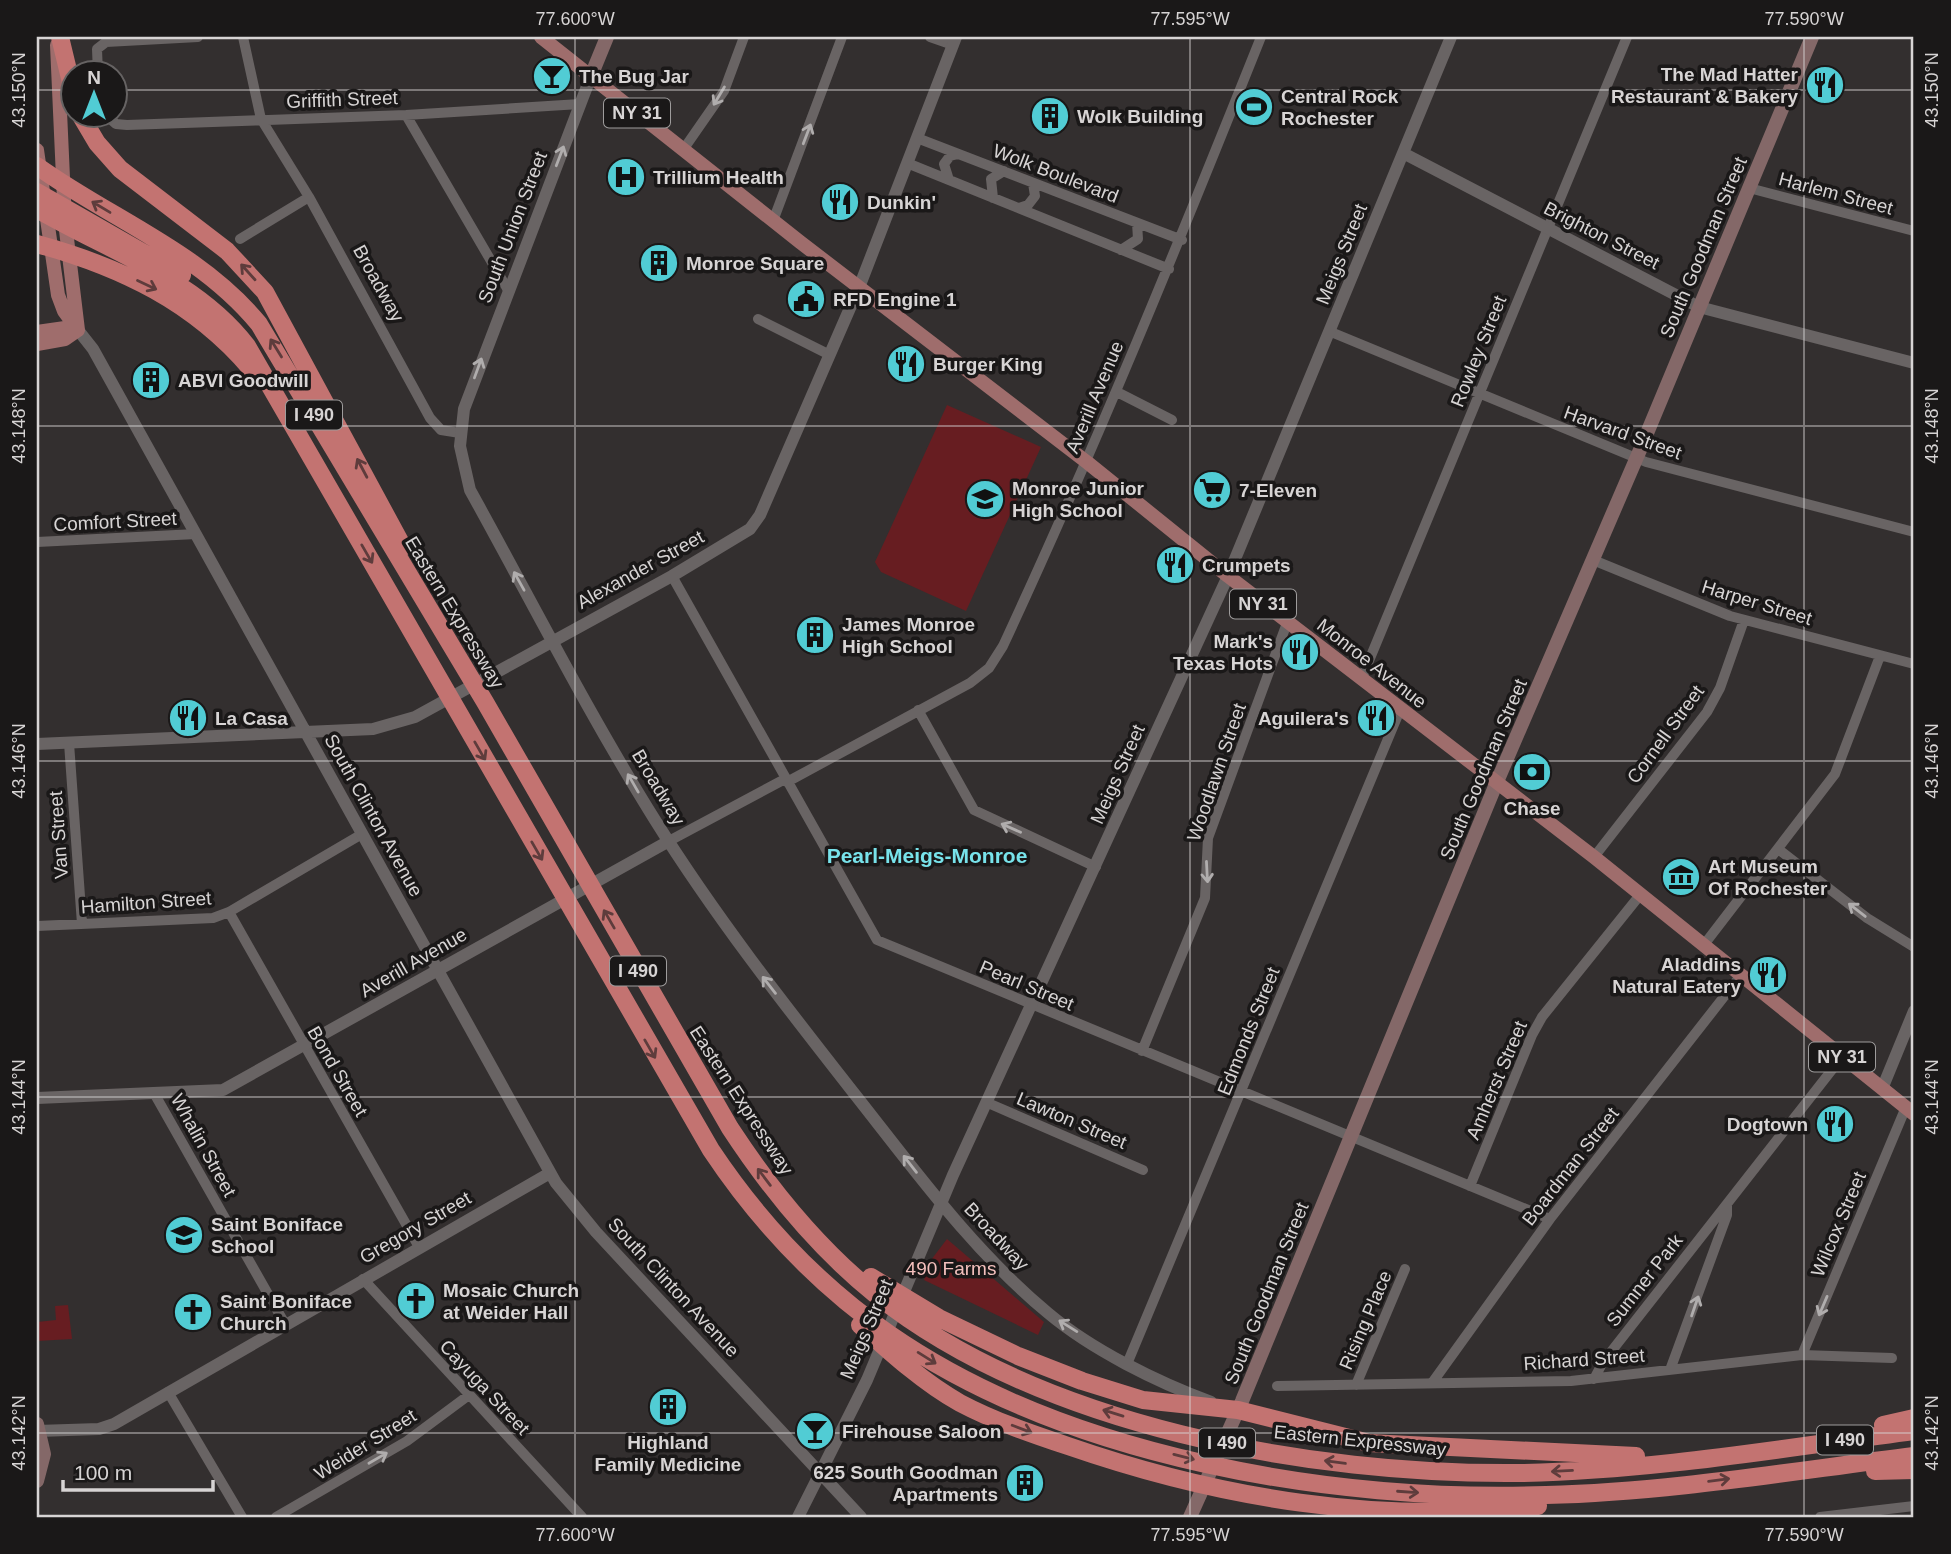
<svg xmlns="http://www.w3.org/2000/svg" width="1951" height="1554" font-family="Helvetica,sans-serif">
<rect width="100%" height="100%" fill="#332f2f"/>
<path fill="#671d21" d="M947 405 1041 447 966 611 881 572 875 562Z
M947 1239 1044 1322 1038 1335 924 1280 931 1260Z
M68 1305 72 1339 37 1341V1322L56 1320 55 1306Z"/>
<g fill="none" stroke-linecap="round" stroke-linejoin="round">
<path stroke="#696464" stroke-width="10" d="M243 37 261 119 309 197 430 418 441 430 460 433
M930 37 953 45
M98 74 97 49 106 42 198 37
M406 115 508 290
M107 116 116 124 127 125 406 115 580 104
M917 138 1182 240
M683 150 724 91 744 37
M907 163 1169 269
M949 180 944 164 950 156 958 154
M1749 188 1914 231
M993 198 991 179 1004 171
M1019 208 1028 205 1035 196 1033 183
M773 221 842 37
M240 239 309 197
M1121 250 1138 239 1137 223
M758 319 828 354
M1331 332 1646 462 1914 532
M1117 392 1172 420
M37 542 196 534
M1593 560 1730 616 1914 664
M672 576 877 940 1550 1219
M1361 680 1627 37
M918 710 974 810 1096 867
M69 743 82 924
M787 782 970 683 989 668 1003 646C1096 446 1179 242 1261 37
M669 841 785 779
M1778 849 1867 918 1914 947
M1594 857 1707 712 1720 688 1744 620
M229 912 419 1247
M37 926 213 918 229 912 362 834
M1703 946 1835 774 1880 656
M1142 1051 1205 898 1208 838 1287 623
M154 1093 285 1324
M988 1103 1143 1170
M1470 1186 1532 1035 1542 1017 1640 895
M363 1279 582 1517
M1802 1355 1906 1107
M1127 1364 1400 710
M1670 1370 1727 1215V1204
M1594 1379 1603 1362 1842 1057
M1432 1383 1550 1219 1741 975
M1356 1385 1405 1269
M1277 1386 1571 1381 1802 1355 1892 1358
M168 1392 242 1517
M276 1517 407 1441 469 1395
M1820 1517 1914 1506"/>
<path stroke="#696464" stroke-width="12" d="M591 76 464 409 460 446 470 490C531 600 588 713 655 820 715 916 784 1004 853 1092 914 1169 972 1250 1048 1313 1092 1350 1157 1382 1211 1402
M1403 153 1699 307 1914 363
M78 330 93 349 556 1183 596 1232 861 1517
M37 744 373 729 415 717 672 576 750 529 760 515 860 285 956 37
M1882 1089 1914 1011
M37 1098 223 1090 669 841
M37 1431 99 1429 114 1424 550 1173
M798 1517 867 1380 953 1175 1228 576 1451 37"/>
<path stroke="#846868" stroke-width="14" d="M591 76 607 37
M37 1424 44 1454 37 1481
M1190 1517 1242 1401 1496 784 1640 450 1812 37"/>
<path stroke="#9f6d6c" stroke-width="14" d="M541 37 800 242 1088 463 1228 576 1594 857 1914 1114
M57 45 65 222 78 330
M37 150 58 295 64 311 75 326
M37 332 65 328 78 330
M37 344 65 339 78 330"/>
<path stroke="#c37371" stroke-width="18" d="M60 37 74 95
M81 116 97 143 120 169 227 251 265 292 403 547
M37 166C111 219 200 252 259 324L485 702 730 1128C770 1189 818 1248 875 1294 1042 1427 1310 1475 1519 1473 1651 1471 1783 1448 1914 1431
M37 192 182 275
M37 209C108 251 195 278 247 346L711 1150C759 1222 817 1284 889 1334 1068 1458 1332 1502 1546 1495 1670 1492 1792 1471 1914 1456
M37 244C121 267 194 302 251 369
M871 1277 939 1318 1018 1356 1082 1381 1143 1400 1238 1410 1369 1443 1636 1456
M860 1325C891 1353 924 1383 960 1403 994 1421 1032 1434 1068 1446 1218 1498 1380 1525 1538 1506
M1883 1425 1914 1418
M1875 1471 1914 1470"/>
</g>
<defs><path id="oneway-shaft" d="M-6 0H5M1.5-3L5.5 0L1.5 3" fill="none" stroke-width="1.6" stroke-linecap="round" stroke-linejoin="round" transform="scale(1.75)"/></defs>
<g stroke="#b0adad">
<use href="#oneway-shaft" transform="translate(719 96) rotate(121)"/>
<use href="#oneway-shaft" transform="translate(807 134) rotate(-69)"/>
<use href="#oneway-shaft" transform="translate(560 156) rotate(-69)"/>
<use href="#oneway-shaft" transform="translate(478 368) rotate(-70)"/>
<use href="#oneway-shaft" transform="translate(519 581) rotate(-119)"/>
<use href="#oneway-shaft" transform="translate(633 783) rotate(-120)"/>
<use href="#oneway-shaft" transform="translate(1011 828) rotate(-156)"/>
<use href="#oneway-shaft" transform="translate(1207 872) rotate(87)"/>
<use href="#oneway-shaft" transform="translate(1857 910) rotate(-142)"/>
<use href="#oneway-shaft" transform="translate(769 985) rotate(-128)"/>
<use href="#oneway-shaft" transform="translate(910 1164) rotate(-128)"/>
<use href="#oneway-shaft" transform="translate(1695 1306) rotate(-71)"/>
<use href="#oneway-shaft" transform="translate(1823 1306) rotate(113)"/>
<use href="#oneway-shaft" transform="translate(1068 1326) rotate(-148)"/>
<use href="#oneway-shaft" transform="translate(378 1458) rotate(-30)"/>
</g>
<g stroke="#5e3c3c">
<use href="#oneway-shaft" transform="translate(101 207) rotate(-149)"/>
<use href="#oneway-shaft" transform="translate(248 272) rotate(-132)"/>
<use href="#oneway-shaft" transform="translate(147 285) rotate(25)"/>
<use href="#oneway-shaft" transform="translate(276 348) rotate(-122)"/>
<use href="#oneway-shaft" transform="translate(362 468) rotate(-118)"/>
<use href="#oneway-shaft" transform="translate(367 554) rotate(60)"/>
<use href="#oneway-shaft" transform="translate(480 751) rotate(60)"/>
<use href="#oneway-shaft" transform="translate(537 851) rotate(60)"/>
<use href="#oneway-shaft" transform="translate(609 919) rotate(-120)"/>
<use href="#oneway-shaft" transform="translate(650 1049) rotate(60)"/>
<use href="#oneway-shaft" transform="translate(764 1177) rotate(-127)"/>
<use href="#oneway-shaft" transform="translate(927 1358) rotate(32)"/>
<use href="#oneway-shaft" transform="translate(1113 1413) rotate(-163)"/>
<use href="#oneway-shaft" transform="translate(1022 1429) rotate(21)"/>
<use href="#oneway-shaft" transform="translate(1184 1457) rotate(14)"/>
<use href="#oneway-shaft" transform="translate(1335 1462) rotate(-172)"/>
<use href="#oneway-shaft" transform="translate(1562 1471) rotate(177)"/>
<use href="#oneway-shaft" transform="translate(1719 1480) rotate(-7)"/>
<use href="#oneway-shaft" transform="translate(1408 1492) rotate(4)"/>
</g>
<path fill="none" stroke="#d7d4d4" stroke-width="2" stroke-opacity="0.45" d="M575 37V1517M1190 37V1517M1804 37V1517M37 90H74M116 90H1914M37 426H1914M37 761H1914M37 1097H1914M37 1433H1914"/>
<defs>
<g id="bar-disc" transform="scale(2.0125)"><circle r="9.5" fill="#51ccd4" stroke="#1a1818"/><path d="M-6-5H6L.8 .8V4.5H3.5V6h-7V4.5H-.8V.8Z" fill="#111"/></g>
<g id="restaurant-disc" transform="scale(2.0125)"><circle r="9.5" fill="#51ccd4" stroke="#1a1818"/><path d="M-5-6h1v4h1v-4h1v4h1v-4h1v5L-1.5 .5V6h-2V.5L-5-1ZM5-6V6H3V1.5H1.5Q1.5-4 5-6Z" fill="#111"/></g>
<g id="stadium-disc" transform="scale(2.0125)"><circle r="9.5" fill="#51ccd4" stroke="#1a1818"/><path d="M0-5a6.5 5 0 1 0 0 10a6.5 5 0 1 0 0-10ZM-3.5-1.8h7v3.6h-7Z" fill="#111"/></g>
<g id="building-disc" transform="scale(2.0125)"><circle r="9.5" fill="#51ccd4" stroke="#1a1818"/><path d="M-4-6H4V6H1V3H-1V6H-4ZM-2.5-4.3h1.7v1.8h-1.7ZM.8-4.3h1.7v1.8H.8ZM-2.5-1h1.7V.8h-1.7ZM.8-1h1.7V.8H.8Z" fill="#111"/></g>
<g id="hospital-disc" transform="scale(2.0125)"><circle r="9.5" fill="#51ccd4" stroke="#1a1818"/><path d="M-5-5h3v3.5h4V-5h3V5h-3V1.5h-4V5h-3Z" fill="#111"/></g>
<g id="civic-disc" transform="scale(2.0125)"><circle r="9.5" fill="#51ccd4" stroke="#1a1818"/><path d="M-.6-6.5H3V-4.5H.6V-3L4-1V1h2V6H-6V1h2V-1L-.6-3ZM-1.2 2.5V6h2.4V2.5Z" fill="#111"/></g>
<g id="supermarket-disc" transform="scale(2.0125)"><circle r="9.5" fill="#51ccd4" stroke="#1a1818"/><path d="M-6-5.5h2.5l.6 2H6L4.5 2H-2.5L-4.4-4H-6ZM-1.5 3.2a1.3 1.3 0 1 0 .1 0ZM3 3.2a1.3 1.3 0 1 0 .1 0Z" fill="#111"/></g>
<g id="school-disc" transform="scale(2.0125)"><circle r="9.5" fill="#51ccd4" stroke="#1a1818"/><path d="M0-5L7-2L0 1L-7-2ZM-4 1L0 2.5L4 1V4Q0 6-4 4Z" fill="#111"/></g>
<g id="bank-disc" transform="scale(2.0125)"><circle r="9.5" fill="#51ccd4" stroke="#1a1818"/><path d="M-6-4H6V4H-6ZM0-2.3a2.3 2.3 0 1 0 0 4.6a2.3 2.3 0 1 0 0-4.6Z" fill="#111"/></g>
<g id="museum-disc" transform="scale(2.0125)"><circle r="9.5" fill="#51ccd4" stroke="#1a1818"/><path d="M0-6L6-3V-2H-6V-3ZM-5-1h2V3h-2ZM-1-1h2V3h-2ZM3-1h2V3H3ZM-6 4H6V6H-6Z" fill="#111"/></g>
<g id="church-disc" transform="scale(2.0125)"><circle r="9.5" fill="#51ccd4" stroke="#1a1818"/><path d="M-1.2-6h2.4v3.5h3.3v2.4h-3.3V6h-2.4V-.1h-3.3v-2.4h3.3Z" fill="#111"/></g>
</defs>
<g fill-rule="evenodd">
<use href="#bar-disc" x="552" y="76"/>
<use href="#restaurant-disc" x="1825" y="85"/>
<use href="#stadium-disc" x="1254" y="107"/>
<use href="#building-disc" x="1050" y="116"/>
<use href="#hospital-disc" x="626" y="177"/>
<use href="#restaurant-disc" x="840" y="202"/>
<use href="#building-disc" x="659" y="263"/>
<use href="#civic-disc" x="806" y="299"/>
<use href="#restaurant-disc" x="906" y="364"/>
<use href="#building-disc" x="151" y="380"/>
<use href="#supermarket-disc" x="1212" y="490"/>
<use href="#school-disc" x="985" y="499"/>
<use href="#restaurant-disc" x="1175" y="565"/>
<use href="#building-disc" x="815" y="635"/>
<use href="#restaurant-disc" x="1300" y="652"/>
<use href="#restaurant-disc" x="188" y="718"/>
<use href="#restaurant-disc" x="1376" y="718"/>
<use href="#bank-disc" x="1532" y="772"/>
<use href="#museum-disc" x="1681" y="877"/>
<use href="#restaurant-disc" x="1768" y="975"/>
<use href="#restaurant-disc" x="1835" y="1124"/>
<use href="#school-disc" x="184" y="1235"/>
<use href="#church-disc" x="416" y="1301"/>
<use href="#church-disc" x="193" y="1312"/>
<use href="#building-disc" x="668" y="1407"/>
<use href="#bar-disc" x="815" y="1431"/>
<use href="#building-disc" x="1025" y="1483"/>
</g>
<g text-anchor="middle" stroke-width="7" stroke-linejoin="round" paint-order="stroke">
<g fill="#1a1818" stroke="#9e9c9c" stroke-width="2">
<rect x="604" y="98.5" width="66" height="29" rx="5"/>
<rect x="286" y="400.5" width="56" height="29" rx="5"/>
<rect x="1230" y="589.5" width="66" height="29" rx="5"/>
<rect x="610" y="956.5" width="56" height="29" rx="5"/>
<rect x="1809" y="1042.5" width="66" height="29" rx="5"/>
<rect x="1817" y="1425.5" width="56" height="29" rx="5"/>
<rect x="1199" y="1428.5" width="56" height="29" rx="5"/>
</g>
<g font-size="18" font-weight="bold" fill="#d7d4d4">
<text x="637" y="119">NY 31</text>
<text x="314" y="421">I 490</text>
<text x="1263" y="610">NY 31</text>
<text x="638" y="977">I 490</text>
<text x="1842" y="1063">NY 31</text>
<text x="1845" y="1446">I 490</text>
<text x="1227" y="1449">I 490</text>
</g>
<g font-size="19" font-weight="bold" fill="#d7d4d4" stroke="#1a1818" text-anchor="start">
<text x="1798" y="81" text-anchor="end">The Mad Hatter<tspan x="1798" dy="22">Restaurant &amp; Bakery</tspan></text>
<text x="579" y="83">The Bug Jar</text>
<text x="1281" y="103">Central Rock<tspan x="1281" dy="22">Rochester</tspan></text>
<text x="1077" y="123">Wolk Building</text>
<text x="653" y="184">Trillium Health</text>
<text x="867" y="209">Dunkin'</text>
<text x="686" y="270">Monroe Square</text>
<text x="833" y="306">RFD Engine 1</text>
<text x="933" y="371">Burger King</text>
<text x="178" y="387">ABVI Goodwill</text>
<text x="1012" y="495">Monroe Junior<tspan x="1012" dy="22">High School</tspan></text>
<text x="1239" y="497">7-Eleven</text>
<text x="1202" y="572">Crumpets</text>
<text x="842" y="631">James Monroe<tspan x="842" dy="22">High School</tspan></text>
<text x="1273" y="648" text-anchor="end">Mark's<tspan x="1273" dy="22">Texas Hots</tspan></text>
<text x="215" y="725">La Casa</text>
<text x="1349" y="725" text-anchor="end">Aguilera's</text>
<text x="1532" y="815" text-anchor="middle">Chase</text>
<text x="1708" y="873">Art Museum<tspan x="1708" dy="22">Of Rochester</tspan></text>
<text x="1741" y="971" text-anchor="end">Aladdins<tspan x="1741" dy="22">Natural Eatery</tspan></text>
<text x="1808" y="1131" text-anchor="end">Dogtown</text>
<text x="211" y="1231">Saint Boniface<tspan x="211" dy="22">School</tspan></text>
<text x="443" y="1297">Mosaic Church<tspan x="443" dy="22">at Weider Hall</tspan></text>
<text x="220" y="1308">Saint Boniface<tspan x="220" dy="22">Church</tspan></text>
<text x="842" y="1438">Firehouse Saloon</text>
<text x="668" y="1449" text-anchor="middle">Highland<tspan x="668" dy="22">Family Medicine</tspan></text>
<text x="998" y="1479" text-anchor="end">625 South Goodman<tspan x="998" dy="22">Apartments</tspan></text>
</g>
<g font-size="19" fill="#d7d4d4" stroke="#1a1818">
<text transform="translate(342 99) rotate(-2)" y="7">Griffith Street</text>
<text transform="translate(1056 173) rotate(21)" y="7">Wolk Boulevard</text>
<text transform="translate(1836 193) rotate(15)" y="7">Harlem Street</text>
<text transform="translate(512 227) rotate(-69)" y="7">South Union Street</text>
<text transform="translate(1602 235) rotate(27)" y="7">Brighton Street</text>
<text transform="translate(1703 247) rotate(-67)" y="7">South Goodman Street</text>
<text transform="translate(1341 254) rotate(-68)" y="7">Meigs Street</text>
<text transform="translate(379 283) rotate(61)" y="7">Broadway</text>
<text transform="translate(1478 351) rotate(-68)" y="7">Rowley Street</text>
<text transform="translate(1094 397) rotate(-67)" y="7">Averill Avenue</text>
<text transform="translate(1623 432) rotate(20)" y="7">Harvard Street</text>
<text transform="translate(115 521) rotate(-3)" y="7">Comfort Street</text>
<text transform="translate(640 569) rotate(-29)" y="7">Alexander Street</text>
<text transform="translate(1757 602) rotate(17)" y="7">Harper Street</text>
<text transform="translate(455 612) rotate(59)" y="7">Eastern Expressway</text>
<text transform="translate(1372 663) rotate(38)" y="7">Monroe Avenue</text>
<text transform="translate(1665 734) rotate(-54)" y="7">Cornell Street</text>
<text transform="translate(1483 769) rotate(-67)" y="7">South Goodman Street</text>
<text transform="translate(1216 772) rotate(-71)" y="7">Woodlawn Street</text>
<text transform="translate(1117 774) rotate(-66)" y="7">Meigs Street</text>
<text transform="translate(659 787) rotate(59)" y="7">Broadway</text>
<text transform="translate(374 815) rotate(61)" y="7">South Clinton Avenue</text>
<text transform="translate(58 835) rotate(-94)" y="7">Van Street</text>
<text transform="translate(146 902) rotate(-4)" y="7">Hamilton Street</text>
<text transform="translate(413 962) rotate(-30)" y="7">Averill Avenue</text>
<text transform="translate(1027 985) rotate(23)" y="7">Pearl Street</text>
<text transform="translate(1248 1031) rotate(-68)" y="7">Edmonds Street</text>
<text transform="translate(338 1071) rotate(60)" y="7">Bond Street</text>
<text transform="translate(1496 1080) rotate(-67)" y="7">Amherst Street</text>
<text transform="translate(742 1100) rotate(57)" y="7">Eastern Expressway</text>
<text transform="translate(1072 1120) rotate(23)" y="7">Lawton Street</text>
<text transform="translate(204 1145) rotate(61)" y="7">Whalin Street</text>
<text transform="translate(1570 1166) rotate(-52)" y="7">Boardman Street</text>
<text transform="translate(1838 1224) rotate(-67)" y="7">Wilcox Street</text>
<text transform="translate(415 1227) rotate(-30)" y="7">Gregory Street</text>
<text transform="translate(997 1236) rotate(47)" y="7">Broadway</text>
<text transform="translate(1644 1280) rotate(-52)" y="7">Sumner Park</text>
<text transform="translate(674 1287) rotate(47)" y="7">South Clinton Avenue</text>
<text transform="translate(1266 1293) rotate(-68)" y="7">South Goodman Street</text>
<text transform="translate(1365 1320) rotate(-67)" y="7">Rising Place</text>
<text transform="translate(866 1329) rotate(-67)" y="7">Meigs Street</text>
<text transform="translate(1584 1359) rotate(-4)" y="7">Richard Street</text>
<text transform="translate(485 1387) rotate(47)" y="7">Cayuga Street</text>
<text transform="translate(1360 1440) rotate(6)" y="7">Eastern Expressway</text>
<text transform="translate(365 1444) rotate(-32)" y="7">Weider Street</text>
</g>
<g font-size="19" fill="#f4c0bd" stroke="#1a1818">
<text x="951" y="1275">490 Farms</text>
</g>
<g font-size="21" font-weight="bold" fill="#78e3eb" stroke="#1a1818">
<text x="927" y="863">Pearl-Meigs-Monroe</text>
</g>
</g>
<rect width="1951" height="1554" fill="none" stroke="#1a1818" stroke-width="77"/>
<g transform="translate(94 94)"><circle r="33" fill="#1a1818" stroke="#666363" stroke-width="2"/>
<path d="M0-5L12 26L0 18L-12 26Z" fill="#51ccd4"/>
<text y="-10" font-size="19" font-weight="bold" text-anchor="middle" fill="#d7d4d4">N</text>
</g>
<path d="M63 1480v10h150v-10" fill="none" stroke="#d7d4d4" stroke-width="3.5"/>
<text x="74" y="1480" font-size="21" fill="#d7d4d4" stroke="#1a1818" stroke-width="5" paint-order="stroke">100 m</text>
<rect x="38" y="38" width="1874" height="1478" fill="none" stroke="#d7d4d4" stroke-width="2.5"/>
<g font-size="18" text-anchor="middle" fill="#d7d4d4">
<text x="575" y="25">77.600°W</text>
<text x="1190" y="25">77.595°W</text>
<text x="1804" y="25">77.590°W</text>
<text transform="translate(19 90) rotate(-90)" y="6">43.150°N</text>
<text transform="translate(1932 90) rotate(-90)" y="6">43.150°N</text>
<text transform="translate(19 426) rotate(-90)" y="6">43.148°N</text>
<text transform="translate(1932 426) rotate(-90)" y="6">43.148°N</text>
<text transform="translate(19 761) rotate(-90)" y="6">43.146°N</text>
<text transform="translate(1932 761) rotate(-90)" y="6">43.146°N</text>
<text transform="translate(19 1097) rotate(-90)" y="6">43.144°N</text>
<text transform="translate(1932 1097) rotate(-90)" y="6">43.144°N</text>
<text transform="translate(19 1433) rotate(-90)" y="6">43.142°N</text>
<text transform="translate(1932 1433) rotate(-90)" y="6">43.142°N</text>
<text x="575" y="1541">77.600°W</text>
<text x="1190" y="1541">77.595°W</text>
<text x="1804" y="1541">77.590°W</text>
</g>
</svg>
